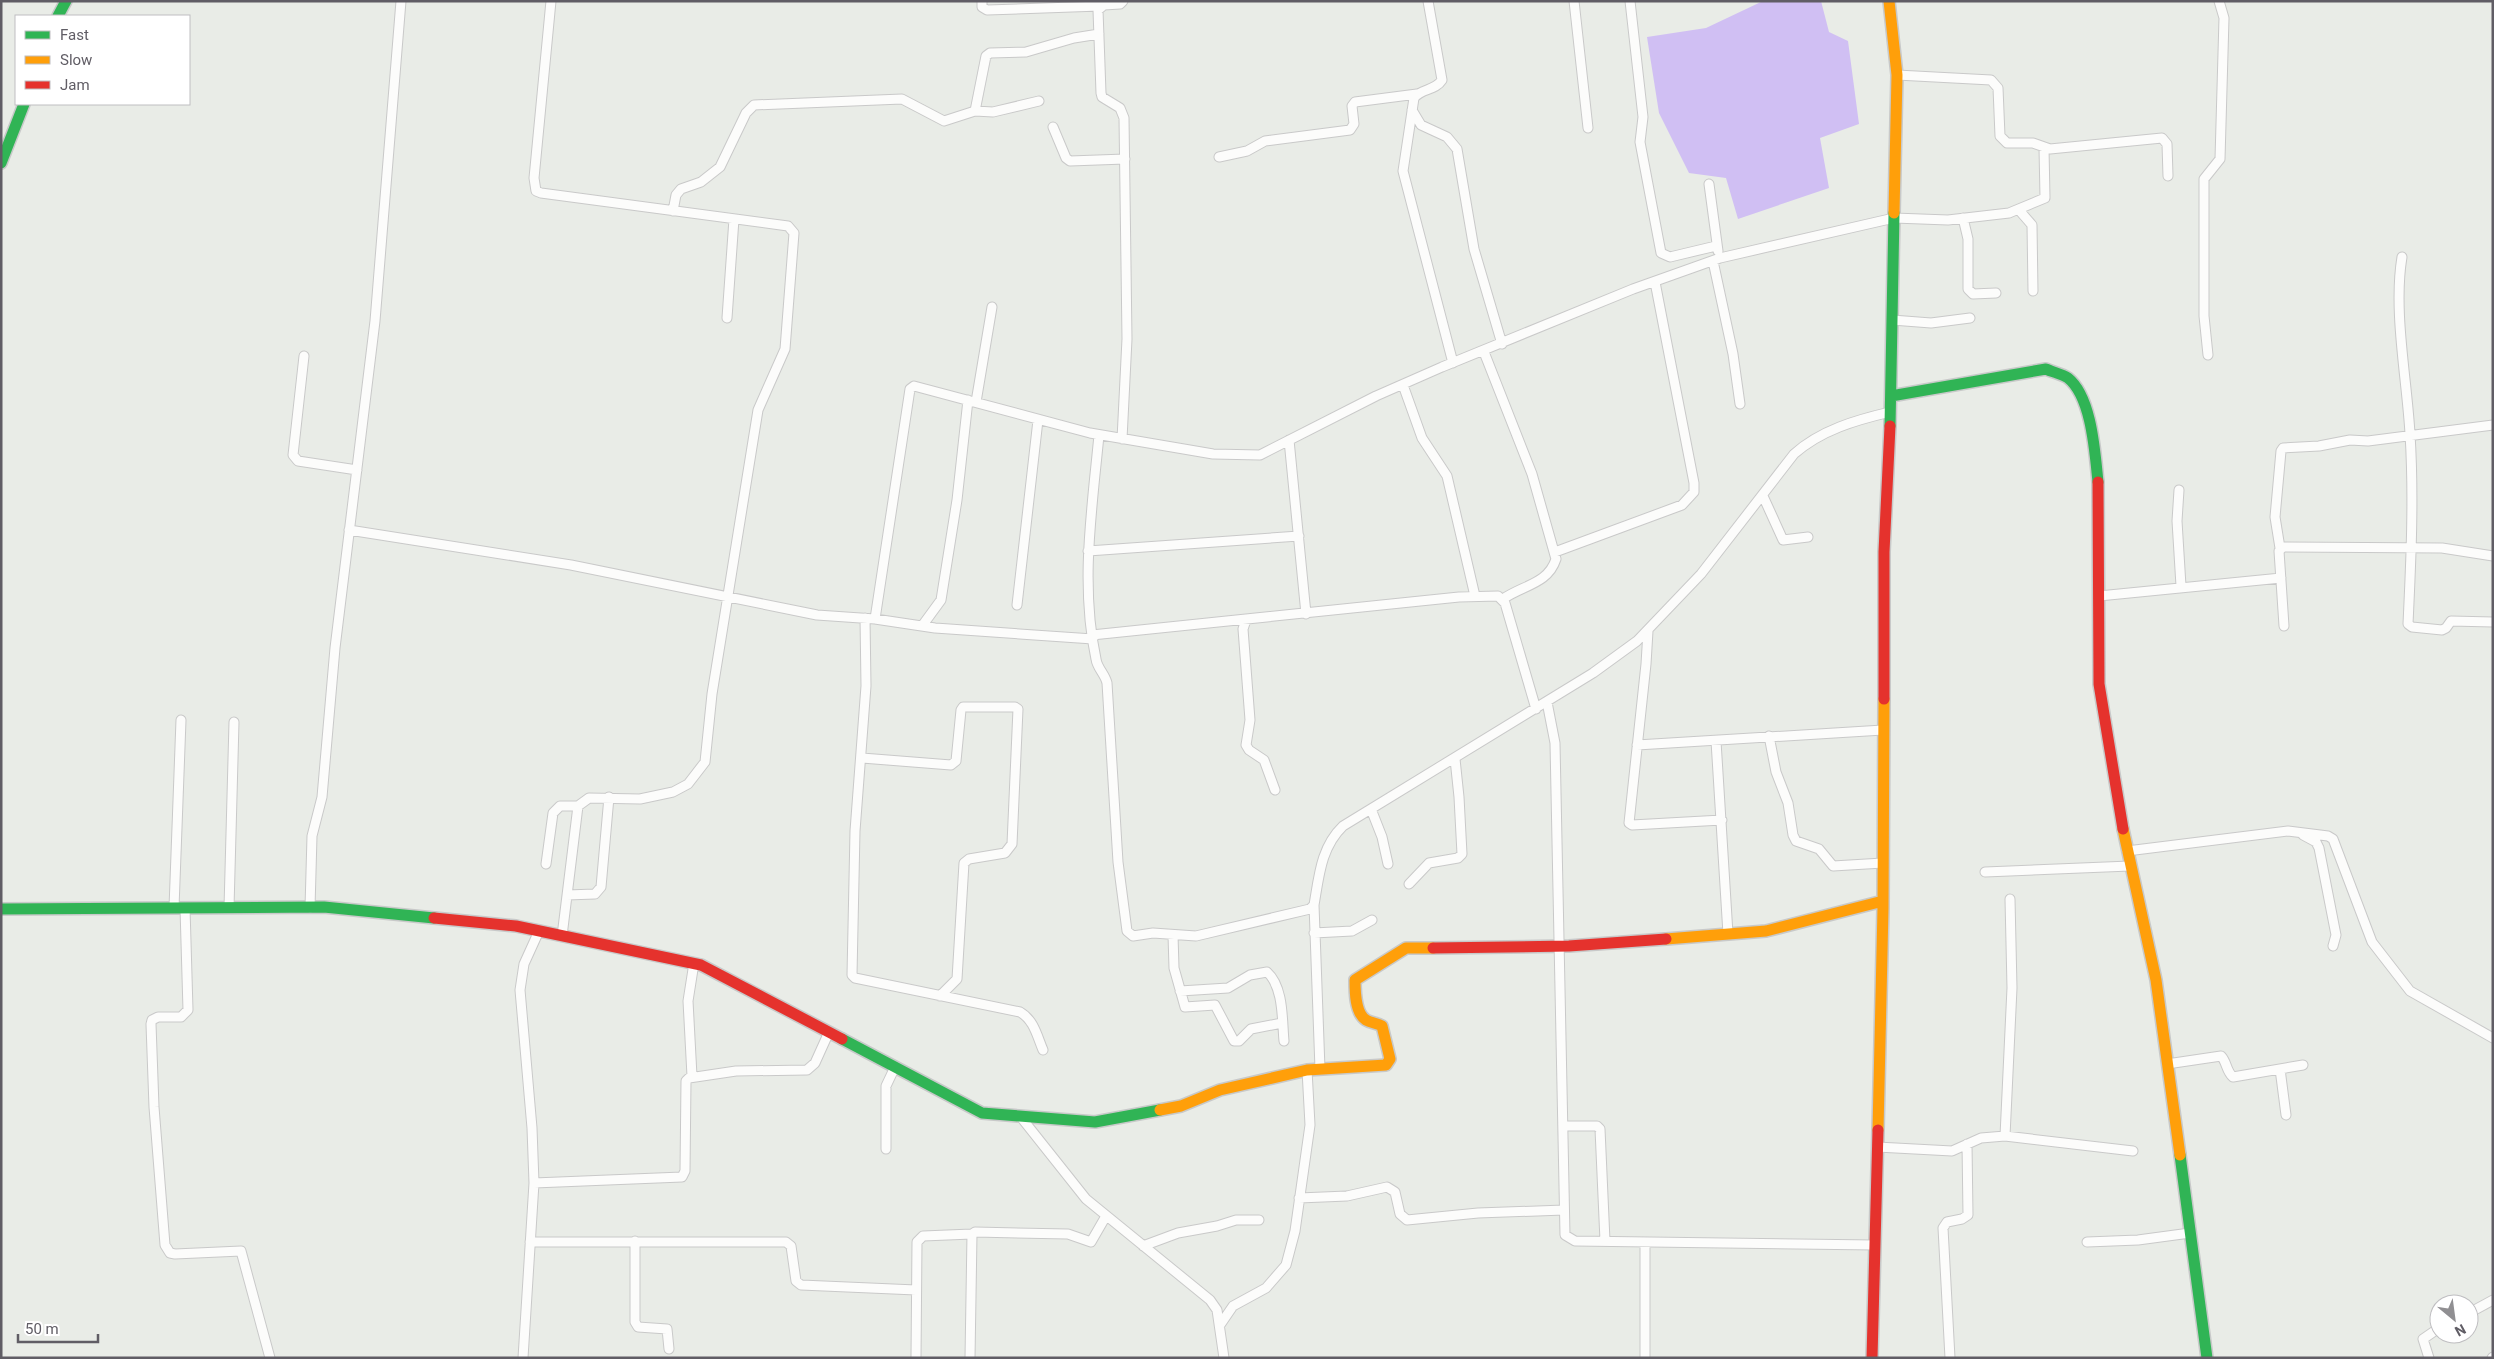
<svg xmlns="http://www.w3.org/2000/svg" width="2494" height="1359" font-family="Roboto,sans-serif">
<rect width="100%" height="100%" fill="#e9ece7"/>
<path fill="#d0bff3" d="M1763 1H1821L1829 32 1848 41 1859 124 1820 138 1829 188 1738 219 1726 178 1689 173 1659 113 1647 37 1706 28Z"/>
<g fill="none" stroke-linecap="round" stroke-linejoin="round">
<g stroke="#c9c9c9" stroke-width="11">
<path id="street" d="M551 1 534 178 536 191 541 193 788 226 794 233 785 349 758 410 712 694 705 762 688 784 673 792 640 799 589 798 578 806 562 936
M982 1V7L987 10 1100 6
M1428 1 1442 80C1435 91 1422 88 1414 98L1403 171 1453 363
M1574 1 1588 128
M1630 1 1643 117 1640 142 1661 253 1670 257 1716 246
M1897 75 1991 80 1998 88 2000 136 2007 143H2033L2050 149 2162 138 2167 144 2168 176
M1412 110 1421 125 1447 137 1457 149 1474 249 1502 344
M975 111 993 112 1039 101
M1053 127 1066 158 1070 161 1125 159
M1219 157 1247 151 1265 141 1350 130 1354 124 1352 106 1355 102 1417 94
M1709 184 1718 251
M2019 210 2032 225 2033 291
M673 211 676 195 681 189 701 182 720 167 746 113 754 105 902 99 944 121 975 111 986 56 990 53 1026 52 1074 38 1099 34
M1963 218 1968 239V289L1973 294 1996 293
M2402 257C2393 311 2407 379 2410 434 2414 497 2411 561 2408 624L2412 627 2442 630 2446 628 2451 621 2493 622
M1713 261 1733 354 1740 404
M727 318 734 219
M1892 320 1931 323 1970 318
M1484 352 1532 474 1556 559C1548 584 1523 585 1503 599
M2208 355 2204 316V179L2220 159 2224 18 2219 1
M304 356 293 455 298 461 357 470
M1403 385 1422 438 1447 476 1475 596
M976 402 992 307
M1099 435C1092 509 1080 585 1096 659 1097 668 1105 674 1107 683L1118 862 1127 931 1133 936 1153 933 1196 936 1310 909 1314 905C1319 876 1321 847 1343 826L1593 673 1637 641 1701 574 1794 454C1821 430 1856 420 1890 412
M1122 439 1127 339 1124 118 1120 108 1102 97 1101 93 1098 10 1104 5 1120 4 1123 1
M1289 440 1306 614
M2179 490 2177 521 2181 586
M1763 496 1783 540 1808 537
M349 530 571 565 817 615 875 619 935 628 1093 639
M2280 548 2275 517 2281 451 2283 448 2319 446 2350 440 2368 441 2493 425
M1088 551 1299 536
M1555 552 1682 505 1694 492V483L1655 282
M2099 596 2281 578
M1017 605 1038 420
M865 618 866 686 855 831 852 975 855 978 1020 1012C1034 1020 1037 1036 1043 1050
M875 619 910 389 914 386 1090 433 1213 454 1260 455 1376 396 1442 367 1633 289 1720 258 1894 218 1948 220 2009 213 2045 198 2044 148
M1246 620 1243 629 1250 720 1246 745 1249 750 1264 760 1275 790
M922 626 941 600 957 500 968 400
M2284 626 2279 551 2283 547 2442 548 2493 556
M1648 631 1646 664 1629 823 1632 825 1722 820
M1092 635 1459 597 1498 596 1505 603 1536 709
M1547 702 1555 743 1565 1235 1575 1241 1875 1245
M1769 736 1776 772 1788 803 1793 835 1796 841 1819 849 1833 866 1883 863
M1716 741 1728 934
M1637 745 1883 730
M862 758 951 765 956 761 961 710 963 707H1015L1018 709 1012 844 1005 853 969 859 964 863 957 979 940 996
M1371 809 1382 837 1388 864
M2303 835 2316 842 2319 848 2336 935 2333 946
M2127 851 2288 831 2328 836 2333 839 2372 942 2410 991 2493 1038
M546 864 553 813 560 806H578
M1985 872 2130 866
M1409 884 1429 863 1458 858 1462 854 1459 797 1455 759
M567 895 595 894 601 887 609 797
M1314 905 1320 1069
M174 908 181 720
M185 908 188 1010 181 1017H158L152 1020 151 1024 154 1107 165 1245 170 1253 175 1254 241 1251 270 1358
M229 908 234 722
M310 908 312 836 322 797 335 648 375 321 401 1
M1314 933 1352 931 1372 920
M1173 935 1174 968 1185 1007 1215 1005 1234 1041H1239L1251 1029 1282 1023
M1180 991 1228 988 1250 975 1267 972C1284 987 1282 1021 1284 1041
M2167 1064 2221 1056C2227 1062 2226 1071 2233 1077L2303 1065
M2280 1069 2286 1115
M692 1076 688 1001 694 963
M1020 1116 1086 1199 1210 1300 1217 1310 1224 1358
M1563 1126H1597L1600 1129 1605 1241
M2005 1136 2012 988 2010 899
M1877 1147 1952 1151 1981 1138 2005 1136 2133 1151
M886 1149V1086L895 1067
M534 1183 682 1177 685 1171 686 1081 689 1078 736 1071 807 1070 815 1063 829 1032
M1299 1198 1347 1196 1387 1187 1395 1192 1400 1214 1407 1220 1478 1213 1564 1210
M635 1241V1322L638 1327 667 1329 669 1349
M530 1242H786L791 1246 796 1281 801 1285 916 1290
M1645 1242V1358
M2087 1242 2138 1240 2190 1233
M1143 1246 1178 1233 1217 1226 1236 1220H1259
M2469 1313 2493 1300
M1220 1325 1233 1306 1266 1288 1286 1265 1295 1231 1310 1125 1307 1070
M523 1358 534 1183 532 1128 520 990 524 964 539 931
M916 1358 917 1242 923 1236 972 1234
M970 1358 972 1234 975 1232 1068 1234 1091 1242 1106 1216
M1950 1358 1943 1228 1947 1222 1962 1219 1968 1215 1967 1144
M2429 1358 2423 1339 2439 1328
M2492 1358 2493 1357"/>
</g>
<g stroke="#c8c9c9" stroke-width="14">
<path id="fast" d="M58 16 66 1
M1 163 24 104
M1891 396 2046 369C2052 372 2062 374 2068 378 2092 397 2095 454 2098 482
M1890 426 1894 213
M1 909 324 907 434 918
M842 1039 982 1113 1095 1122 1160 1110
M2180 1155 2207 1358"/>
</g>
<g stroke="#c8c9c9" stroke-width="14">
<path id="slow" d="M1889 1 1897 75 1894 213
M2123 829 2156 980 2180 1155
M1666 939 1766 931 1883 901
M1160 1110 1181 1106 1220 1090 1307 1070 1386 1065 1390 1059 1382 1026C1377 1023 1371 1023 1366 1020 1355 1013 1355 992 1355 980L1406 948H1433
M1878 1130 1883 908 1884 699"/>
</g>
<g stroke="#c8c9c9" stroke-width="14">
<path id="jam" d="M2098 482 2099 684 2123 829
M1884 699V552L1890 426
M434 918 516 926 701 965 842 1039
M1433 948 1569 946 1666 939
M1872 1358 1878 1130"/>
</g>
<use href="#street" stroke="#fcfcfb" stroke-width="9"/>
<use href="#fast" stroke="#30b455" stroke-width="11"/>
<use href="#slow" stroke="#ff9f0a" stroke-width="11"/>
<use href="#jam" stroke="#e5322d" stroke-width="11"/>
</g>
<rect width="2494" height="1359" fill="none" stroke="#605d65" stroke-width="5"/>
<rect x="15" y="15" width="175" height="90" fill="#ffffff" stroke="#bfbec1"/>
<rect x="25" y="31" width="25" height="8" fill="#30b455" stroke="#bfbec1"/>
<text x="60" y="40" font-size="15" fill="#605d65">Fast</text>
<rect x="25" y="56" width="25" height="8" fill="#ff9f0a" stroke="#bfbec1"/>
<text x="60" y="65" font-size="15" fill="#605d65">Slow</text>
<rect x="25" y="81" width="25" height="8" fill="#e5322d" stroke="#bfbec1"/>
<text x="60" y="90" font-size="15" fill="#605d65">Jam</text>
<g transform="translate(2454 1319) rotate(151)"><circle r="24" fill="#ffffff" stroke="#bfbec1"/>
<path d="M0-4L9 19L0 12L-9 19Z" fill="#908f92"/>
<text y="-8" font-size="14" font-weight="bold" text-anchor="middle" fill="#605d65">N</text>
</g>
<path d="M18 1334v8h80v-8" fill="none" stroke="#605d65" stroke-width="2.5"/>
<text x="25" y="1334" font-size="15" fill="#605d65" stroke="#ffffff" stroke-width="4" paint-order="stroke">50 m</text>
</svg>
